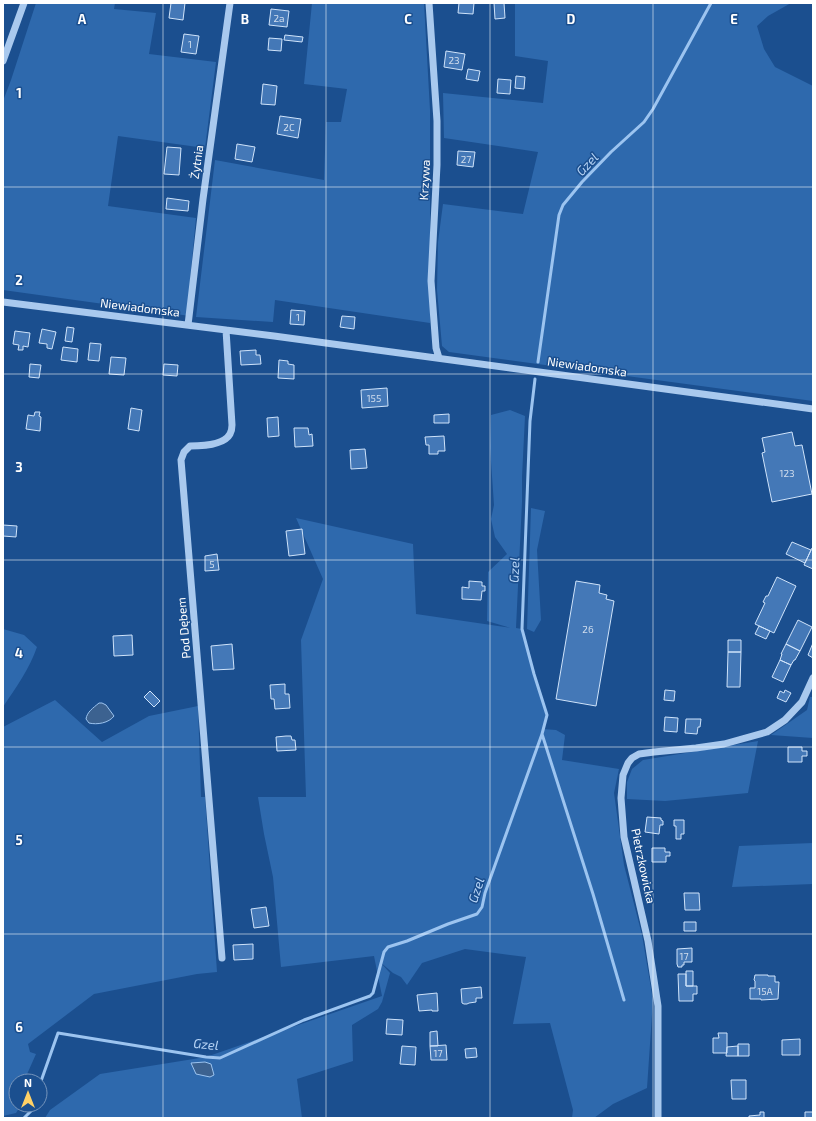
<svg xmlns="http://www.w3.org/2000/svg" width="816" height="1121" font-family="'Exo 2',sans-serif">
<rect width="100%" height="100%" fill="#1b4f8f"/>
<path fill="#2e69ad" d="M36 3H115L114 9 156 13 149 54 216 62 205 148 118 136 108 206 196 218 190 280V316L3 290V101L11 80Z
M312 3H424L430 110V323L275 300 273 322 196 317 215 160 324 180 326 122H341L347 89 304 84Z
M515 3H791L768 16 757 26 764 49 775 67 813 86V401L449 352 442 346 437 290 438 242 443 204 523 214 538 152 444 138 443 93 543 103 548 61 515 56Z
M510 410 525 416 522 477V502L516 628 522 629 547 715 543 729 556 730 565 735 562 760 619 769 614 793 624 865 642 935 653 1000 647 1088 613 1104 594 1118H572L573 1110 550 1023 513 1024 526 957 465 949 422 963 407 985 401 977 393 973 380 962 390 973 382 1002 378 1009 352 1025 353 1061 297 1079 302 1118H45L50 1110 100 1074 206 1057 382 996 374 956 281 967 273 877 264 834 258 797H306L301 640 323 579 296 518 413 544 416 614 511 628 487 621 488 572 507 554 495 537 491 519 494 505 490 447 491 415Z
M531 508 545 511 537 550 541 620 534 632 527 629Z
M3 629 24 635 37 647C30 668 15 689 3 707Z
M810 697H813V738L771 735 807 710Z
M55 700 102 742 149 716 198 706 201 797H205L217 972 197 974 94 994 28 1044 30 1052 36 1054 24 1081H16V1105H21L16 1113 3 1116V727Z
M758 741 748 793 665 801 627 799V782L632 769 643 760Z
M813 843V884L732 887 739 846Z"/>
<path fill="#3c6290" stroke="#9cc4f0" d="M99 703H102L106 705 114 716C109 723 97 725 89 723L86 719C87 712 93 708 99 703Z
M205 1062 211 1064 214 1075 210 1077 196 1074 191 1063Z"/>
<g fill="none" stroke-linecap="round" stroke-linejoin="round">
<path stroke="#9cc4f0" stroke-width="3" d="M538 362 559 215 563 205 582 182 611 152 644 122 653 109 711 3
M542 734 593 894 624 1000
M40 1084 58 1033 206 1057 220 1058 304 1020 370 996 373 993 384 952 388 947 407 941 448 924 477 914 482 907 485 893 542 734 547 715 534 674 522 629 530 421 535 379
M24 1118 31 1111 33 1105"/>
</g>
<path fill="#4478b7" stroke="#cfe3fa" d="M171 3H185L183 20 169 18Z
M459 3H474L473 14 458 13Z
M494 3H504L505 18 495 19Z
M271 9 289 11 287 27 269 25Z
M184 34 199 36 196 54 181 52Z
M285 35 303 37 302 42 284 40Z
M269 38 282 39 281 51 268 50Z
M446 51 465 54 462 70 444 67Z
M468 69 480 71 478 81 466 79Z
M516 76 525 77 524 89 515 88Z
M498 79 511 80 510 94 497 93Z
M263 84 277 86 275 105 261 104Z
M280 116 301 119 298 138 277 134Z
M237 144 255 147 252 162 235 159Z
M167 147 181 148 179 175 164 174Z
M458 151 475 152 473 167 457 165Z
M167 198 189 201 188 211 166 209Z
M291 310 305 311 304 325 290 324Z
M342 316 355 317 354 329 340 327Z
M67 327 74 328 72 342 65 341Z
M42 329 56 332 52 349 47 348V344L39 343Z
M15 331 30 333 28 347 23 346V350H18L19 345 13 344Z
M90 343 101 344 99 361 88 360Z
M63 347 78 349 77 362 61 360Z
M256 350V355H260L261 364 241 365 240 351Z
M111 357 126 358 124 375 109 374Z
M279 360 288 361V364L294 365V379L278 378Z
M30 364 41 365 39 378 29 377Z
M164 364 178 365 177 376 163 375Z
M387 388 388 406 362 408 361 390Z
M131 408 142 410 139 431 128 429Z
M35 412H40L39 416 41 417 40 431 26 429 28 415 34 416Z
M449 414V423H434V415Z
M278 417 279 436 268 437 267 418Z
M294 428H308L309 435 312 434 313 446 295 447Z
M792 432 795 446 802 445 812 494 772 502 762 453 765 452 762 438Z
M444 436 445 451H438V454H429V445H426L425 437Z
M365 449 367 468 351 469 350 450Z
M3 525 17 526 16 537 3 536Z
M302 529 305 554 289 556 286 531Z
M792 542 811 550 805 563 786 554Z
M812 548 813 549V569L804 565Z
M217 554 219 570 205 571V556Z
M777 577 796 586 774 633 755 624 765 603 763 602 766 596H768Z
M469 581 482 582V586H485V591H482L481 600 462 599V587L469 588Z
M576 581 600 585 599 593 607 595 606 599 614 601 596 706 556 699Z
M798 620 812 627 800 651 786 644Z
M759 626 770 631 766 639 755 634Z
M132 635 133 655 114 656 113 636Z
M728 640H741V652H728Z
M813 643V658L808 655Z
M232 644 234 669 213 670 211 646Z
M786 644 800 651 795 660H794L791 665 780 660 782 654H781Z
M728 652H741L740 687H727Z
M780 660 791 665 783 682 772 677Z
M285 684V694H289L290 708 275 709 274 699H271L270 685Z
M665 690 675 691 674 701 664 700Z
M785 690 791 693 786 702 777 698 780 691 784 693Z
M150 691 160 701 154 707 144 697Z
M665 717 678 718 677 732 664 731Z
M686 719H701L700 727H698L697 734 685 733Z
M286 736H291L292 740H295L296 750 277 751 276 737Z
M788 747H802V751H807V756H802V762H788Z
M647 817 661 818V820L663 821V825H660L659 834 645 832Z
M674 820H684V834H681V839H676V826H674Z
M652 848H665V852H670V856H666V862H652Z
M684 893H699L700 910H685Z
M266 907 269 926 254 928 251 909Z
M684 922H696V931H684Z
M253 944V959L234 960 233 945Z
M692 948V962H684V965H682V967H678L677 964V949Z
M686 971H693V986H686Z
M678 974H686V986H697V994H693V1001H679Z
M755 975H768V976H775V982H779L778 999 761 1000V999H750V988H755V981L754 980Z
M481 987 482 998H476V1002L469 1003 467 1004H464L462 1003 461 989Z
M437 993 438 1011H432V1010L419 1011 417 995Z
M387 1019 403 1020 402 1035 386 1034Z
M437 1031 438 1046H430V1032Z
M718 1033H727V1053H713V1038H719Z
M800 1039V1055H782V1040Z
M738 1044H749V1056H738Z
M446 1045 447 1060H431L430 1046Z
M402 1046 416 1047 415 1065 400 1064Z
M738 1046V1056H726L727 1047Z
M476 1048 477 1057 466 1058 465 1049Z
M731 1080H746V1099H732Z
M760 1112H764V1118H749V1116L760 1115Z
M805 1112H813V1118H805Z"/>
<g fill="none" stroke-linecap="round" stroke-linejoin="round">
<path stroke="#a9c9ee" stroke-width="7" d="M429 3 437 121V165L431 281 436 348 439 358
M3 61 24 3
M3 302 274 336 813 409
M188 325 203 199 230 3
M222 958 181 460 184 452 190 446C201 446 224 445 230 434 231 432 232 427 232 425L226 330
M658 1118V1006L648 941 624 837 621 798 623 775 628 763 632 758 639 754 654 752 696 748 724 744 767 732 785 720 802 702 813 678"/>
</g>
<path fill="none" stroke="#fff" stroke-width="1" stroke-opacity="0.55" d="M163 3V1118M326 3V1118M490 3V1118M653 3V1118M3 187H813M3 374H813M3 560H813M3 747H813M3 934H813"/>
<g text-anchor="middle" stroke-width="3" stroke-linejoin="round" paint-order="stroke">
<g font-size="10" fill="#d0dded">
<text x="279" y="22">2a</text>
<text x="190" y="48">1</text>
<text x="454" y="64">23</text>
<text x="289" y="131">2C</text>
<text x="466" y="163">27</text>
<text x="298" y="321">1</text>
<text x="374" y="402">155</text>
<text x="787" y="477">123</text>
<text x="212" y="568">5</text>
<text x="588" y="633">26</text>
<text x="684" y="960">17</text>
<text x="765" y="995">15A</text>
<text x="438" y="1057">17</text>
</g>
<g font-size="12" fill="#fff" stroke="#1b4f8f">
<text transform="translate(197 162) rotate(-82)" y="4">Żytnia</text>
<text transform="translate(425 180) rotate(-87)" y="4">Krzywa</text>
<text transform="translate(140 308) rotate(7)" y="4">Niewiadomska</text>
<text transform="translate(587 367) rotate(8)" y="4">Niewiadomska</text>
<text transform="translate(184 628) rotate(-95)" y="4">Pod Dębem</text>
<text transform="translate(643 866) rotate(78)" y="4">Pietrzkowicka</text>
</g>
<g font-size="13" font-style="italic" fill="#b5d3f5" stroke="#1b4f8f">
<text transform="translate(587 164) rotate(-47)" y="5">Gzel</text>
<text transform="translate(514 570) rotate(-88)" y="5">Gzel</text>
<text transform="translate(476 890) rotate(-72)" y="5">Gzel</text>
<text transform="translate(206 1044) rotate(5)" y="5">Gzel</text>
</g>
</g>
<g font-size="13" text-anchor="middle" font-weight="bold" fill="#fff" stroke="#1b4f8f" stroke-width="3" stroke-linejoin="round" paint-order="stroke">
<text x="82" y="24">A</text>
<text x="245" y="24">B</text>
<text x="408" y="24">C</text>
<text x="571" y="24">D</text>
<text x="734" y="24">E</text>
<text x="19" y="98">1</text>
<text x="19" y="285">2</text>
<text x="19" y="472">3</text>
<text x="19" y="658">4</text>
<text x="19" y="845">5</text>
<text x="19" y="1032">6</text>
</g>
<rect width="816" height="1121" fill="none" stroke="#ffffff" stroke-width="8"/>
<g transform="translate(28 1093)"><circle r="19" fill="#1b4f8f" stroke="#7695bc"/>
<path d="M0-3L7 15L0 10L-7 15Z" fill="#ffd166"/>
<text y="-6" font-size="11" font-weight="bold" text-anchor="middle" fill="#ffffff">N</text>
</g>
</svg>
